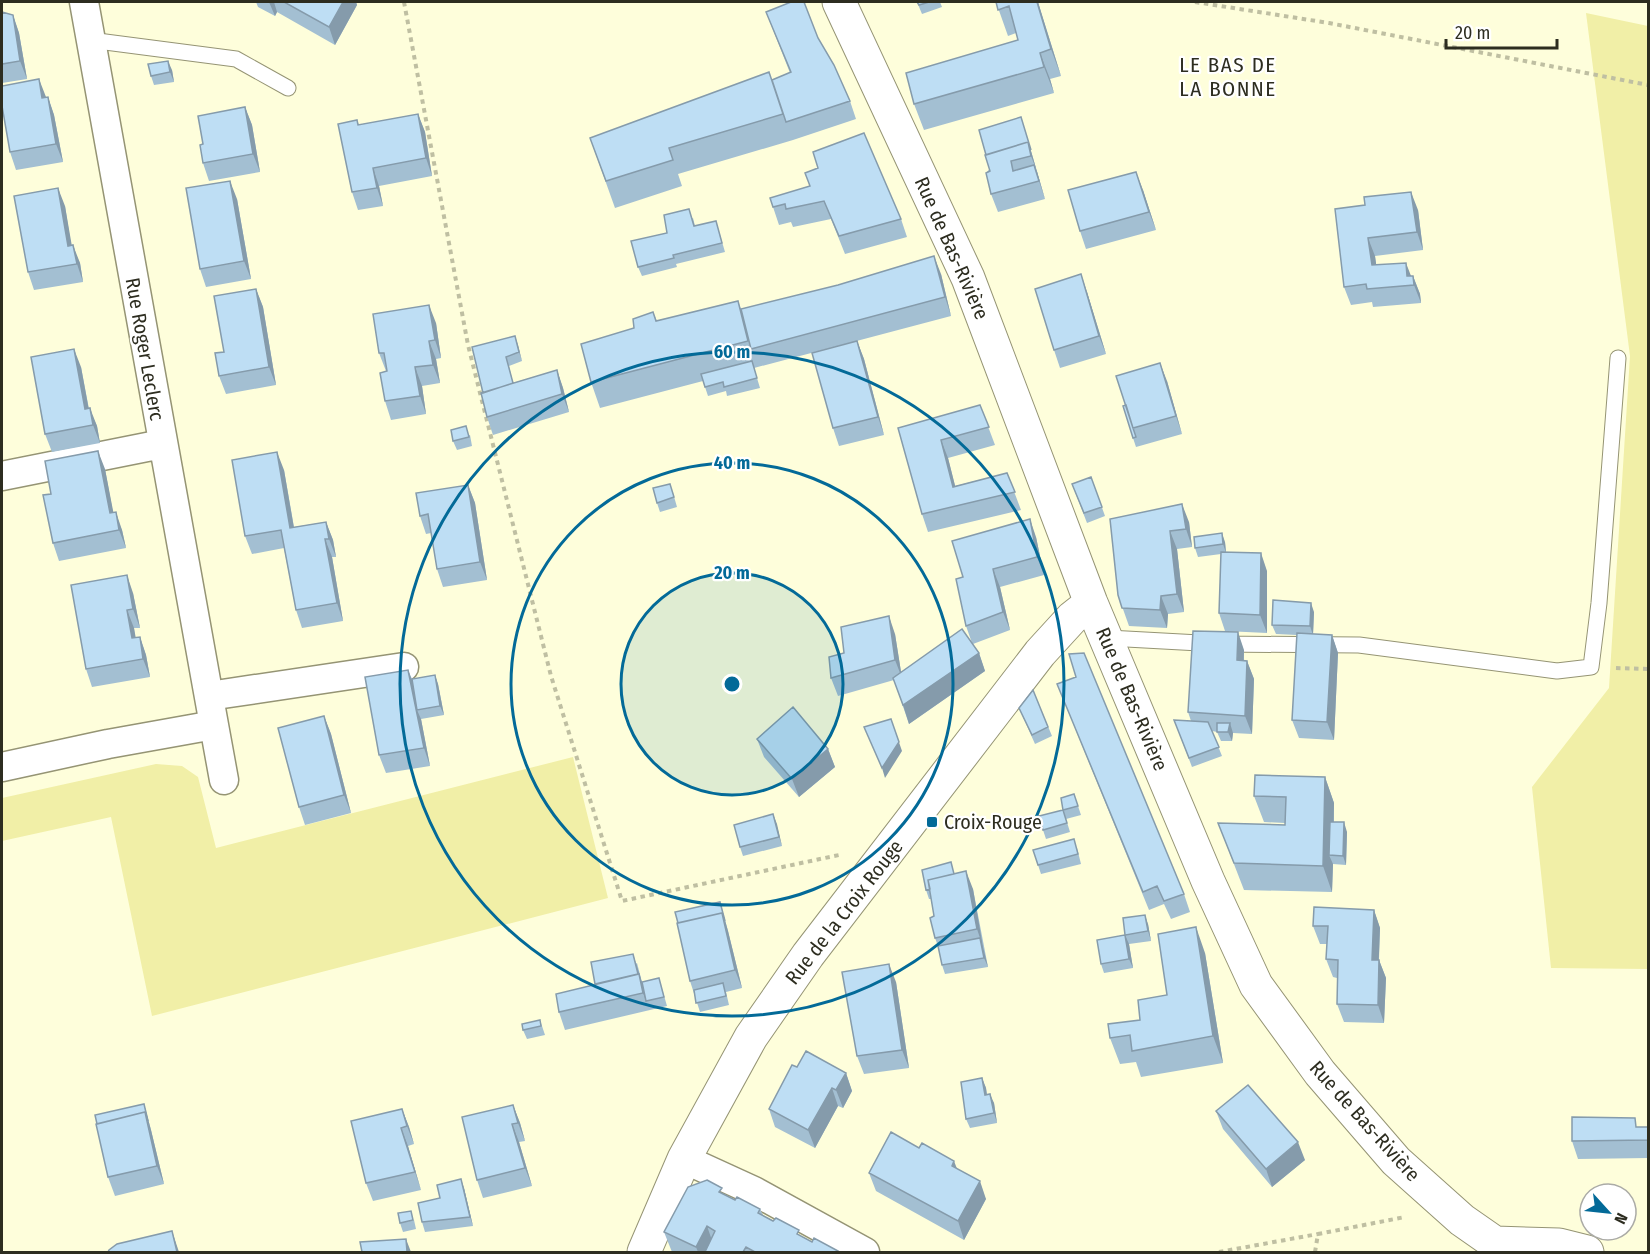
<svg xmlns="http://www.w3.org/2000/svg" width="1650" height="1254" font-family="'Fira Sans Condensed',sans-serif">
<rect width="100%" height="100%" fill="#fefedb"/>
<path fill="#f1efa7" d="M1586 13 1648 26V969L1551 968 1532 787 1609 688 1630 356Z
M573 757 608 898 152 1016 111 817 2 841V798L156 764 182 766 198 777 216 848Z"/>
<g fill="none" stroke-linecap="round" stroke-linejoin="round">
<g stroke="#959474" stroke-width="17">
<path id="service" d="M90 40 236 59 288 88
M1108 638 1218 644 1359 645 1557 671 1591 667 1599 603 1618 358"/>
</g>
<g stroke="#959474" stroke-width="31">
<path id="minor" d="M84 2 214 725
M2 476 162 444
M209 696 404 667
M2 767 108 744 214 725 224 780
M684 1159 754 1191 865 1252"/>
</g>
<g stroke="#959474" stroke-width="35">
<path id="tertiary" d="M839 2 968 278 1091 603 1208 881 1256 985 1320 1073 1396 1161 1462 1220 1495 1243 1559 1245 1587 1252
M644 1252 684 1159 751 1037 808 955 1040 653 1072 618 1091 603"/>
</g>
<path stroke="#bfbfa2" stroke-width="4" stroke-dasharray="4.5 4.5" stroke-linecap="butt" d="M404 2 468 345 551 676 622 901 839 855
M1195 2 1329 23 1648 85
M1616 668 1648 669
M1219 1252 1318 1234
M1315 1252 1318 1234 1405 1217"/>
<use href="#service" stroke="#fff" stroke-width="15"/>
<use href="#minor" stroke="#fff" stroke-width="28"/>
<use href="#tertiary" stroke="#fff" stroke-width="33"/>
</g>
<path fill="#a3bfd2" d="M256 2H356L357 5 335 45 277 12 275 16 258 7Z
M917 2H940L942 7 922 14Z
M996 2H1038L1061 76 1050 79 1054 93 924 130 914 104 1018 40 1016 33 1008 36Z
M2 12 13 15 19 33 27 79 2 83Z
M766 12 818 38 850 101 856 119 793 140 678 174 682 186 615 208 590 138 772 80 790 73Z
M172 70 174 82 154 85 151 76Z
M48 97 54 115 63 162 16 170 10 152 46 98Z
M245 107 252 125 260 172 209 181 203 163V144Z
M418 114 425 132 432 176 379 186 383 206 358 210 352 192 357 120 359 125Z
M1024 127 1045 199 998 212 991 194 987 172Z
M810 186 901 219 907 237 845 254 831 219 793 227 791 222 779 225 773 207Z
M1143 190 1156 230 1086 249 1080 231Z
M237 199 251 279 206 287 200 269Z
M65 206 71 245 80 263 83 282 34 290 28 272Z
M1335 209 1418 210 1423 250 1375 256 1376 265 1411 276H1413L1420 294 1421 303 1373 307 1372 302 1351 305 1344 287Z
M693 218 695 226 716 221 725 252 676 264 677 267 642 276 638 267 667 233Z
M941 274 951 316 754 368 760 388 727 396 726 391 708 396 703 381 600 408 591 382 634 328 653 312 657 321 738 301 741 309Z
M256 289 263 307 276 385 226 394 219 376 224 352Z
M1087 292 1106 354 1060 368 1054 350Z
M436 323 441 358 436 359 440 383 422 386 426 414 391 420 385 401 386 371 379 353Z
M515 336 522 361 509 366 513 383 557 370 563 388 569 412 493 435 487 417 483 393Z
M857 341 864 359 884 435 839 446 833 428Z
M81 367 89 409 97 426 100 443 52 452 45 434Z
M1167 381 1182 434 1136 447 1133 438 1126 405Z
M980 405 995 445 948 458 955 486 1007 473 1021 510 928 532 922 514 898 428Z
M470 435 472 446 457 450 453 441Z
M105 469 113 513 122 530 126 548 59 561 53 543 51 494Z
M284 470 294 527 326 522 333 540 336 557H332L343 621 302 628 296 610 284 548 252 554 245 536Z
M1091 477 1105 516 1087 523 1072 484Z
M468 485 475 503 487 580 443 587 437 569 431 533 426 534 420 516Z
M673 493 677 507 660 512 657 503Z
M1110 519 1189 522 1192 547 1177 549 1184 612 1168 614 1167 628 1129 626 1118 595Z
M1036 537 1044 575 1000 587 1010 630 973 644 979 653 985 671 909 724 894 680 838 696 831 678 844 653 895 634 901 672 972 643 966 626 963 577Z
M1225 542 1226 552 1267 571V633L1225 631 1219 613 1221 554 1198 557 1195 548Z
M133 593 140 628H134L135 638 140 637 146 655 150 677 92 687 86 669Z
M1314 612 1313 634 1332 635 1338 653 1334 740 1299 738 1292 720 1297 635 1276 634 1272 625Z
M1244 650V661H1247L1254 679 1252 734 1233 733 1232 741H1221L1217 732 1212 731 1222 756 1192 767 1174 720 1191 721 1188 712Z
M408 670 412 679 435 675 438 684 444 715 421 719 430 766 386 773 379 755Z
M1076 677 1184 894 1190 912 1171 919 1164 904 1149 910 1057 684Z
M1033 690 1052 736 1035 744 1019 708Z
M324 716 331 734 351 813 305 825 299 807Z
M757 739 828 749 835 767 799 797 764 757Z
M1325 777 1334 803V822L1347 832 1346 865 1333 864 1332 892 1244 890 1218 823 1285 825V823L1264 822 1254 796Z
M1074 794 1081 815 1066 819 1070 832 1046 839 1043 830 1063 810Z
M773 814 782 846 743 856 740 847Z
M1077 848 1081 864 1041 874 1038 865Z
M955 874 973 889 988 967 945 974 942 965 938 946 935 938 934 916 931 899H929L926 890Z
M720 902 728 931 742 988 726 992 729 1005 700 1012 690 981 678 923Z
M1374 910 1380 928 1379 960 1386 978 1384 1023 1344 1022 1337 1004V978L1333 977 1326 959 1327 944H1320L1313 926Z
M1148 924 1151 941 1129 944 1133 968 1104 973 1101 964 1125 935Z
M1205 953 1223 1063 1141 1077 1136 1062 1120 1064 1110 1038 1140 1020 1167 995Z
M637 963 642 982 659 978 667 1006 565 1030 559 1012 595 984Z
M896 982 909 1068 864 1074 857 1056Z
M540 1020 545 1035 527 1039 523 1030Z
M797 1067 846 1073 852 1091 843 1108 838 1106 815 1148 775 1127 769 1109Z
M982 1078 986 1088 987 1095 994 1103 997 1123 970 1128 966 1119Z
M144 1104 151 1130 164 1184 115 1196 108 1177Z
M513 1105 520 1123 525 1141 519 1142 532 1186 483 1198 477 1180Z
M402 1109 409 1127 414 1144 408 1146 421 1190 373 1201 366 1183Z
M1216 1111 1305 1160 1272 1187 1223 1129Z
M1638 1127H1648V1158L1578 1159 1572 1141Z
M957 1169 986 1199 964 1240 876 1191 869 1173Z
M464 1188 473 1226 425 1232 422 1222 440 1198Z
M724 1194 735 1200 760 1209 763 1215 812 1242 838 1251V1252H672L664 1232Z
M414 1220 416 1229 403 1232 400 1223Z"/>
<path fill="#859bab" d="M269 2H274L277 12 275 16Z
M343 2H356L357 5 335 45 329 27Z
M1037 2H1038L1041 12 1061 76 1051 49Z
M13 15 19 33 27 79 20 61Z
M1040 53 1050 79 1054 93 1044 67Z
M168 61 172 70 174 82 170 72Z
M39 79 46 97 42 98Z
M48 97 54 115 63 162 56 144Z
M245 107 252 125 260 172 253 154Z
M418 114 425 132 432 176 426 158Z
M1021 117 1024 127 1045 199 1039 181 1034 165 1038 174 1031 156Z
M373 168 379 186 383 206 377 188Z
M1136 172 1143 190 1156 230 1149 212Z
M230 181 237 199 251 279 244 261Z
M58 188 65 206 75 264 68 246Z
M1411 192 1418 210 1423 250 1417 232Z
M1368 238 1375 256 1379 284 1372 265Z
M73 245 80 263 83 282 77 264Z
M934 256 941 274 951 316 945 297Z
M1406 263 1413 281 1407 276Z
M1081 274 1087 292 1106 354 1099 336Z
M1413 276 1420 294 1421 303 1414 285Z
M256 289 263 307 276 385 269 367Z
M429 305 436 323 441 358 435 340Z
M515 336 518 345 522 361 519 352Z
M429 341 436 359 440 383 433 365Z
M857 341 864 359 884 435 878 417Z
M74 349 81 367 92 427 85 409Z
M1160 363 1167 381 1182 434 1176 416Z
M415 367 422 386 426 414 420 396Z
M557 370 563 388 569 412 562 394Z
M90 408 97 426 100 443 93 425Z
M941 440 948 458 960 505 953 487Z
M98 451 105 469 117 531 110 513Z
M277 452 284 470 297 546 290 528Z
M468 485 475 503 487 580 480 562Z
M1182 504 1189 522 1192 547 1186 529Z
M116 512 122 530 126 548 119 530Z
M1030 519 1036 537 1044 575 1037 557Z
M326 522 333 540 336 557 329 539Z
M1170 531 1177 549 1184 612 1177 594Z
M1222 533 1225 542 1226 553 1223 544Z
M325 539 332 557 343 621 337 603Z
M1261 553 1267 571V633L1260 615Z
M993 569 1000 587 1010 630 1003 612Z
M127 575 133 593 140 628 133 609Z
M1161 596 1168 614 1167 628 1160 610Z
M1311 603 1314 612 1313 635 1310 626Z
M127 610 134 628 139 656 132 638Z
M889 616 895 634 902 678 895 660Z
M1238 632 1244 650 1243 679 1237 660Z
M1332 635 1338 653 1334 740 1327 722Z
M140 637 146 655 150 677 143 659Z
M979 653 985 671 909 724 903 705Z
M1247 661 1254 679 1252 734 1245 716Z
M408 670 415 688 417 710 421 719 430 766 424 748Z
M435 675 438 684 444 715 440 706Z
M324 716 331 734 351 813 344 795Z
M891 719 902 751 885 778 882 768Z
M1230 723 1233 733 1232 741 1228 732Z
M828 749 835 767 799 797 792 779Z
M1325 777 1334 803 1333 855H1329L1333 864 1332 892 1323 866Z
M773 814 777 824 782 846 779 837Z
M1344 822 1347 832 1346 865 1343 856Z
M966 871 973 889 983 947 977 929Z
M720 902 728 931 742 988 735 970Z
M1374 910 1380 928 1378 978 1372 960Z
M1145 915 1148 924 1151 941 1148 931Z
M1196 927 1205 953 1223 1063 1213 1036Z
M1125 935 1129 944 1133 968 1129 959Z
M980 938 983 947 988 967 984 958Z
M633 954 645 992 646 1001 650 1011 643 993 640 983Z
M1379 960 1386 978 1384 1023 1378 1005Z
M889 964 896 982 909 1068 902 1050Z
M846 1073 852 1091 843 1108 836 1090Z
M982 1078 986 1088 988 1104 985 1095Z
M832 1088 838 1106 815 1148 808 1130Z
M990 1094 994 1103 997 1123 994 1113Z
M144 1104 151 1130 164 1184 157 1166Z
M513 1105 520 1123 525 1141 518 1123Z
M402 1109 409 1127 414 1144 407 1126Z
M512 1124 519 1142 532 1186 525 1168Z
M401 1128 408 1146 421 1190 415 1172Z
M1298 1142 1305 1160 1272 1187 1266 1169Z
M954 1161 961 1179 952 1166Z
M461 1179 464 1188 473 1226 470 1217Z
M980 1181 986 1199 964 1240 958 1221Z
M707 1226 716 1252H698L696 1247Z
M172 1231 179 1252H177Z
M406 1239 411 1252H407Z"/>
<path fill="#bedef4" stroke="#859bab" stroke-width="1.5" d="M284 2H343L329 27Z
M791 2H804L818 38 834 65 850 101 786 122 772 80 791 72 766 12Z
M917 2H929L919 5Z
M996 2H1037L1051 49 1040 53 1044 67 914 104 906 73 1018 40 1009 6 998 10Z
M2 12 13 15 20 61 2 64Z
M168 61 170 72 151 76 148 64Z
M769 72 783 114 669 148 673 160 606 181 590 138Z
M39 79 42 98 48 97 56 144 10 152 2 106V86Z
M245 107 253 154 203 163 200 145 203 144 198 116Z
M418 114 426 158 373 168 377 188 352 192 338 124 357 120 358 125Z
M1021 117 1031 150 1028 142 986 155 979 130Z
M864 133 901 219 839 236 824 201 786 209 785 204 773 207 770 198 810 186 805 173 818 168 813 152Z
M1028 142 1031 156 1011 161 1013 171 1034 165 1039 181 991 194 986 173 990 171 985 155Z
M1136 172 1149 212 1080 231 1068 190Z
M230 181 244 261 200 269 186 188Z
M58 188 68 246 73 245 77 264 28 272 14 196Z
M1411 192 1417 232 1368 238 1372 265 1406 263 1407 276H1413L1414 285 1367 289 1366 284 1344 287 1335 209 1365 205 1364 197Z
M689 209 694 226 716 221 722 243 673 255 674 258 638 267 631 241 667 233 664 215Z
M934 256 945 297 751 349 741 309 838 285Z
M1081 274 1099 336 1054 350 1035 289Z
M256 289 269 367 219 376 215 353 224 352 214 296Z
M738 301 748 341 591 382 581 344 634 328 633 319 653 312 656 321Z
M429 305 435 340 429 341 433 365 415 367 420 396 385 401 380 373 387 371 384 353H379L373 314Z
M515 336 519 352 506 357 513 383 483 393 472 347Z
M857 341 878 417 833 428 812 353Z
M74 349 85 409 90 408 93 425 45 434 31 357Z
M752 361 757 378 724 387 723 382 705 387 701 374Z
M1160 363 1176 416 1133 428 1116 376Z
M557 370 562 394 487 417 481 393Z
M980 405 989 427 941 440 953 487 1007 473 1015 492 922 514 898 428Z
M1126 405 1133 428 1136 437 1133 438 1123 406Z
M466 426 469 437 453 441 451 430Z
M98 451 110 513 116 512 119 530 53 543 43 495 51 494 45 461Z
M277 452 290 528 326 522 329 539H325L337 603 296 610 281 530 245 536 232 460Z
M1091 477 1102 507 1084 513 1072 484Z
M670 484 674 497 657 503 653 488Z
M468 485 480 562 437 569 428 514 420 516 416 493Z
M1182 504 1186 529 1170 531 1177 594 1161 596 1160 610 1122 608 1118 595 1110 519Z
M1030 519 1037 557 993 569 1003 612 966 626 956 579 963 577 952 541Z
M1222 533 1223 544 1195 548 1194 537Z
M1221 552 1261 553 1260 615 1219 613Z
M127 575 133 609 127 610 132 638 140 637 143 659 86 669 71 585Z
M1273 600 1311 603 1310 626 1272 625Z
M889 616 895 660 831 678 829 657 844 653 841 627Z
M962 629 979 653 903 705 893 678Z
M1193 631 1238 632 1237 660 1247 661 1245 716 1188 712Z
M1297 633 1332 635 1327 722 1292 720Z
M1084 653 1184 894 1164 901 1157 886 1143 892 1057 684 1076 677 1069 654Z
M408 670 424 748 379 755 365 677Z
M435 675 440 706 417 710 412 679Z
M1033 690 1048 727 1032 735 1019 708Z
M793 707 828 749 792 779 757 739Z
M324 716 344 795 299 807 278 728Z
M891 719 899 742 882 768 864 727Z
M1174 720 1208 722 1219 747 1189 758Z
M1217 723H1230L1228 732H1217Z
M1255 775 1325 777 1323 866 1234 863 1218 823 1285 825 1286 797 1254 796Z
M1074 794 1078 806 1063 810 1061 798Z
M1063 810 1067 823 1043 830 1039 816Z
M773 814 779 837 740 847 734 825Z
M1330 822H1344L1343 856 1329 855Z
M1074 839 1078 854 1038 865 1033 850Z
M951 862 954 874 928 880 930 889 926 890 922 870Z
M966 871 977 929 935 938 930 918 934 916 928 880Z
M720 902 725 921 722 913 678 923 675 912Z
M1314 907 1374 910 1372 960H1379L1378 1005 1337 1004 1338 960 1326 959 1328 926H1313Z
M722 913 735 970 690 981 677 923Z
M1145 915 1148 931 1125 935 1129 959 1101 964 1097 940 1125 935 1123 918Z
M1196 927 1213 1036 1132 1051 1130 1035 1110 1038 1108 1024 1140 1020 1138 1000 1167 995 1158 934Z
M980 938 984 958 942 965 938 946Z
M633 954 638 974 595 984 591 962Z
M889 964 902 1050 857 1056 842 972Z
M639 974 643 993 559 1012 556 994Z
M659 978 664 997 646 1001 642 982Z
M723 983 726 996 696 1003 694 990Z
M540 1020 541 1026 523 1030 522 1024Z
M806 1051 846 1073 836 1090 832 1088 808 1130 769 1109 792 1065 797 1067Z
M982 1078 985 1095 990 1094 994 1113 966 1119 961 1082Z
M1248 1085 1298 1142 1266 1169 1216 1111Z
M144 1104 148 1121 145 1112 97 1124 95 1115Z
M513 1105 518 1123 512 1124 525 1168 477 1180 462 1117Z
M402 1109 407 1126 401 1128 415 1172 366 1183 351 1121Z
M145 1112 157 1166 108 1177 96 1124Z
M1572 1117 1635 1118 1636 1127H1648V1140L1572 1141Z
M891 1132 919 1148 922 1143 954 1161 952 1166 980 1181 958 1221 869 1173Z
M461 1179 470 1217 422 1222 418 1203 440 1198 437 1185Z
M707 1180 722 1188 719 1192 735 1200 737 1197 760 1209 758 1213 773 1221 776 1218 799 1230 797 1234 812 1242 814 1238 838 1251 837 1252H755L746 1247 743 1252H705L715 1231 707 1226 696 1247 664 1232 688 1187Z
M411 1211 413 1220 400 1223 398 1213Z
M172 1231 177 1252H108L109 1250 117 1244Z
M406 1239 407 1252H362L360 1242Z"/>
<circle cx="732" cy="684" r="111" fill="#036a98" fill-opacity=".12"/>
<g fill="none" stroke="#036a98" stroke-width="3">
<circle cx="732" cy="684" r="111"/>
<circle cx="732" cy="684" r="221"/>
<circle cx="732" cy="684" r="332"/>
</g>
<rect fill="#036a98" stroke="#fff" stroke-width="2" x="926" y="816" width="12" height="12" rx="3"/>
<g text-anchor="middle" stroke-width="4.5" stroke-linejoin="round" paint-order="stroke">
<g font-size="20" fill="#2d2d20" stroke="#fff">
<text transform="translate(952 248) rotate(66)" y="7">Rue de Bas-Rivière</text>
<text transform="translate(145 349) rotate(80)" y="7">Rue Roger Leclerc</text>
<text transform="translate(1132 699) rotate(67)" y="7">Rue de Bas-Rivière</text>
<text transform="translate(844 912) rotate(-52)" y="7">Rue de la Croix Rouge</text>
<text transform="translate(1365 1121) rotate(48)" y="7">Rue de Bas-Rivière</text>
</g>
<g font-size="20" fill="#2d2d20" stroke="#fff" text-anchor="start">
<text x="944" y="829">Croix-Rouge</text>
</g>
<g font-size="21" letter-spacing="1.5" fill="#2d2d20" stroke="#fff">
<text x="1228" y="72">LE BAS DE<tspan x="1228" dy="24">LA BONNE</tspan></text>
</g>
</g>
<circle cx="732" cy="684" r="9" fill="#036a98" stroke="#fff" stroke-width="3"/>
<g font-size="18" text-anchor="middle" font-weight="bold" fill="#036a98" stroke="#fff" stroke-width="4.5" stroke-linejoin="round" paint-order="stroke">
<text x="732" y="358">60 m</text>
<text x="732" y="469">40 m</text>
<text x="732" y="579">20 m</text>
</g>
<rect width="1650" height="1254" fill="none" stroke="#2d2d20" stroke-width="6"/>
<g transform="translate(1608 1212) rotate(117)"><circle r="28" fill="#ffffff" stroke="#ababa6" stroke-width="1.5"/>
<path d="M0-4.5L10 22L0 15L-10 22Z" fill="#036a98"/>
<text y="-9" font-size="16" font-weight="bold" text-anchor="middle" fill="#2d2d20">N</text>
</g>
<path d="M1446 39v9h111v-9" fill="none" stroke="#2d2d20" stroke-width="3"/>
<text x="1455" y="39" font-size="18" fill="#2d2d20" stroke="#ffffff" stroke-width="4.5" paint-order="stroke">20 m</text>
</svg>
